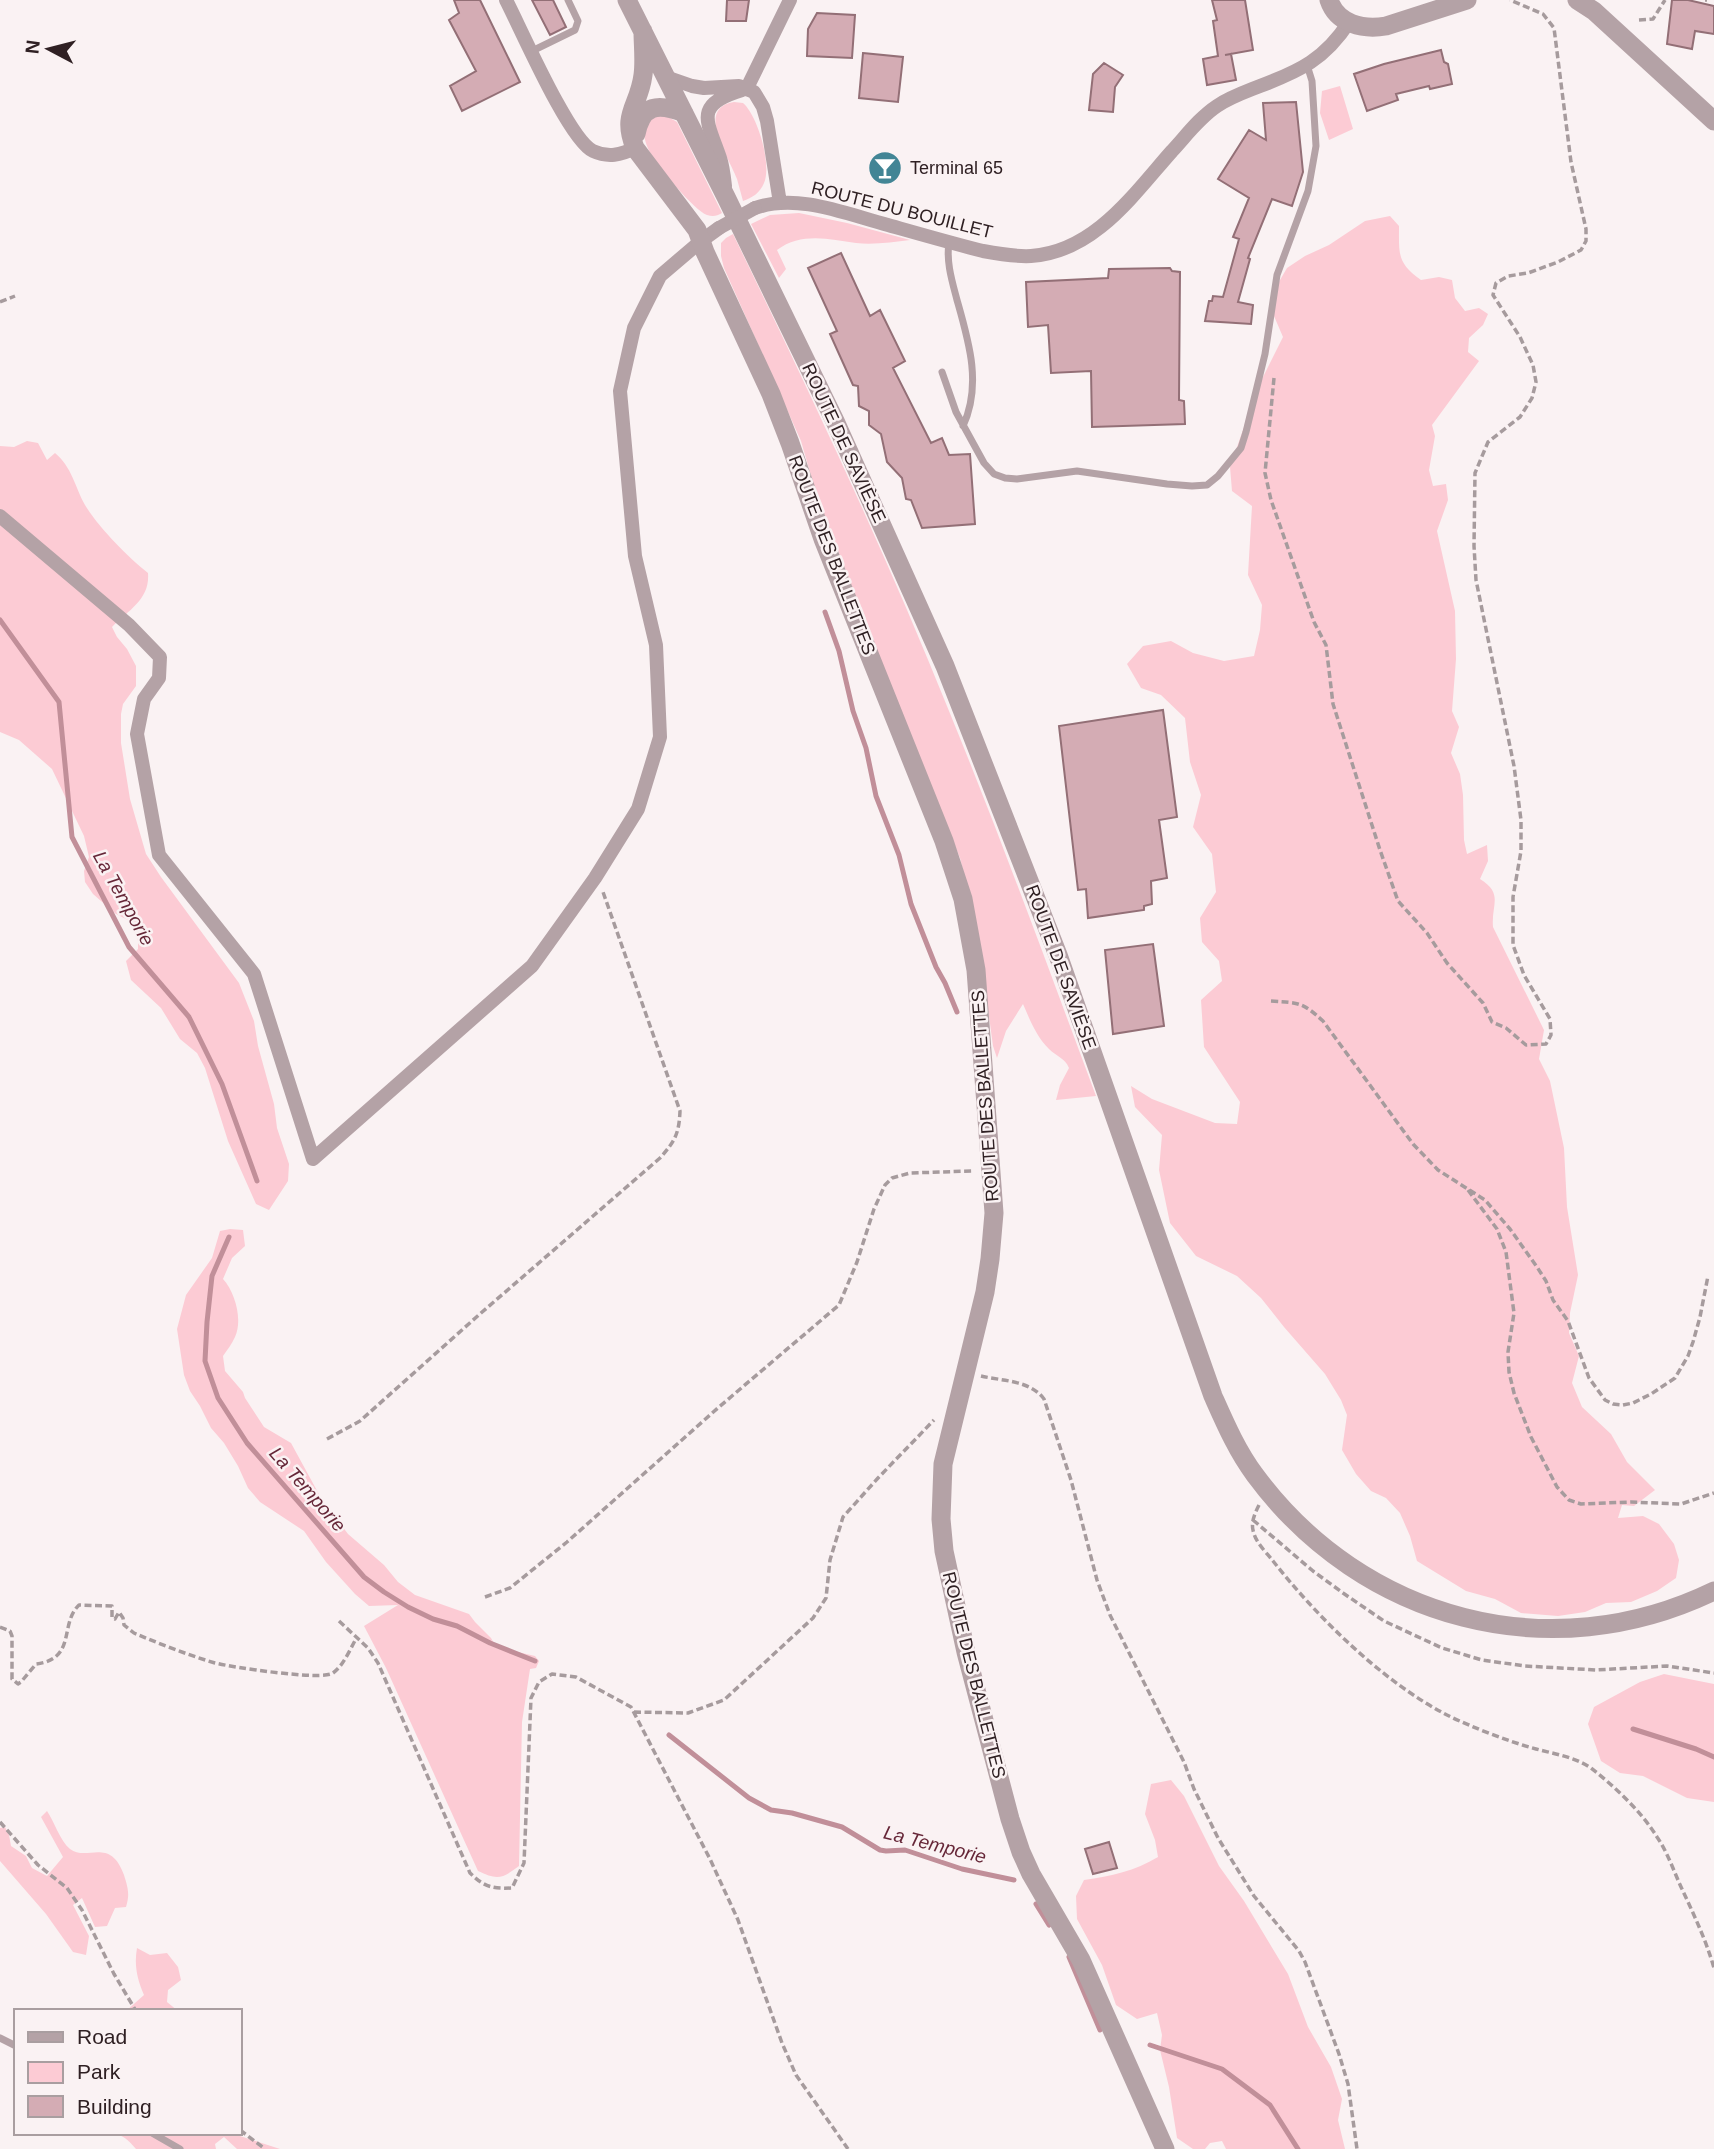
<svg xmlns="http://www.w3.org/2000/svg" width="1714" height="2149" font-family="Helvetica,sans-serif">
<rect width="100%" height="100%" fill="#faf2f3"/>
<path fill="#fccbd4" d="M1340 86 1353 129 1329 140 1320 113 1322 91Z
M734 102 743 103C758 116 772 165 764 183 760 193 752 198 743 201 741 194 739 186 737 179 730 159 694 108 734 102Z
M665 115 677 122 722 213C717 216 713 217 707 215 694 210 658 167 651 154 646 146 644 137 643 128L652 116Z
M799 213 847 223 910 240C893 242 874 245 856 243 829 239 801 232 777 250L786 269 779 278 751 224 770 215Z
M1390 216 1399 226C1399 254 1397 263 1421 280L1439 277 1452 280 1455 298 1465 311 1479 308 1488 314 1483 325 1469 338 1468 352 1479 361 1432 425 1435 436 1429 470 1433 486 1446 484 1448 500 1437 531 1455 611 1456 659 1452 711 1459 727 1451 753 1460 774 1463 795 1464 840 1467 854 1487 845 1488 861 1480 879C1504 894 1491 904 1493 927L1544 1030 1539 1059 1550 1081 1564 1148 1567 1207 1578 1275 1570 1313 1569 1333 1579 1356 1572 1383 1582 1407 1611 1434 1627 1462 1655 1490 1634 1506 1622 1505 1618 1518 1643 1516 1659 1524 1674 1544 1679 1560 1676 1578 1657 1591 1631 1602 1606 1603 1585 1612 1558 1616 1521 1613 1495 1599 1466 1591 1417 1561 1410 1536 1400 1513 1386 1498 1371 1491 1356 1474 1342 1450 1347 1415 1341 1400 1325 1374 1284 1327 1261 1298 1237 1276 1196 1256 1170 1223 1159 1170 1162 1135 1135 1107 1131 1086 1152 1099 1215 1123 1237 1124 1240 1102 1204 1047 1201 1000 1222 981 1219 961 1202 942 1200 918 1216 892 1212 854 1193 827 1201 795 1190 762 1185 718 1161 695 1141 688 1127 664 1143 646 1171 641 1193 653 1224 661 1254 656 1260 630 1262 605 1248 575 1252 506 1232 491 1230 467 1244 427 1251 401 1283 337 1274 316 1273 292 1287 268 1305 256 1329 245 1365 221Z
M733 234C809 391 884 549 949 711 1001 838 1048 967 1096 1096L1056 1100 1060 1085 1069 1068C1065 1058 1056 1056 1049 1049 1036 1036 1030 1020 1023 1004L1006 1031 997 1058 993 1046 977 927 960 858 887 678 816 493 801 441 724 268 721 256V243L726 238Z
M27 441 38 443 47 460 55 453C72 467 75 487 85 505 99 528 127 556 148 573 150 599 130 609 112 627L117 637 127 649 136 666V686L123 704 121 714V743L130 799 146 854 161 877 239 983 254 1021 258 1046 274 1104 277 1128 289 1164 288 1181 269 1210 256 1204 228 1141 205 1068 197 1053 180 1039 161 1008 131 980 126 961 138 949V941L130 921 116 914 93 894 85 882 84 871 89 857 84 836 52 769 19 740 0 732V446L14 447Z
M230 1229 243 1230 245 1246 232 1258 223 1279C235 1292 243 1320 235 1337 232 1344 227 1350 223 1356L225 1371 243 1392 245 1398 264 1427 291 1443 321 1498 348 1534 384 1565 398 1582 415 1595 469 1614 475 1622 491 1638 496 1647 535 1656 539 1661 536 1668 530 1669 522 1722 519 1866C502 1879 497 1880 478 1871L386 1668 364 1626 398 1605 369 1606 355 1594 326 1562 304 1531 260 1502 248 1488 238 1466 224 1443 211 1428 200 1406 190 1391 184 1375 177 1329 186 1295 212 1258 220 1231Z
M1664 1674 1714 1684V1802L1687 1798 1643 1776 1620 1773 1601 1761 1588 1724 1594 1707 1640 1682Z
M1171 1780 1184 1796 1219 1866 1244 1901 1288 1974 1308 2027 1331 2067 1342 2099 1338 2120 1345 2149H1226L1222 2141 1210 2143 1205 2149H1193L1177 2138 1169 2087 1160 2050 1162 2035 1157 2013 1137 2019 1116 2005 1102 1965 1077 1919 1076 1896 1084 1880C1111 1876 1135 1871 1158 1857L1155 1840 1145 1814 1151 1784Z
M47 1811C54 1821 60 1841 70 1849 87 1862 110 1836 124 1875 128 1888 130 1894 126 1907L115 1908 107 1926 95 1927 82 1898 73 1905 89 1936 86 1955 73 1952 46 1914 0 1861V1828L5 1827 9 1835 11 1846 26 1856 32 1868 47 1876 63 1857 41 1817Z
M137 1948 150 1955 167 1953 178 1967 181 1980 168 1990 167 2002 178 2011H126L144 1995C137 1979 134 1965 137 1948Z
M110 2133H236L237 2135 280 2149H237L224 2137 215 2144 216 2149H136C128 2140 123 2134 110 2133Z"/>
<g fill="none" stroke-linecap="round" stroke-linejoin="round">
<path stroke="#c18f99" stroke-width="5" d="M825 612 839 651 853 711 866 748 876 796 899 855 911 904 936 967 945 983 957 1012
M0 620 59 702 72 837 129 947 189 1017 222 1084 257 1181
M229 1237 212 1276 207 1322 205 1361 218 1398 247 1443 364 1577 384 1592 408 1607 433 1619 457 1626 490 1643 535 1661
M1633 1729 1696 1749 1714 1757
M669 1735 749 1798 771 1810 792 1813 842 1827 880 1850 886 1851 905 1850 962 1869 1014 1880
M1036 1904 1049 1925
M1069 1957 1100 2030
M1150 2045 1222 2069 1270 2105 1298 2149"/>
</g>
<path fill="#d4acb4" stroke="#936f76" stroke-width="2" d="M454 0H480L520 82 462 111 450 86 476 71 449 20 459 13Z
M532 0H553L566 27 550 35Z
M727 0H749L746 21H726Z
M1212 0H1245L1253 50 1225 55 1231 54 1236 80 1207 85 1203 59 1218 56 1213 21 1217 20Z
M1672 0H1688L1714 6V34L1695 31 1692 49 1667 44Z
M817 13 855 15 852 58 807 56 808 29Z
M1441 50 1444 62 1448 64 1452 84 1430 89 1429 86 1396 94 1398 100 1367 111 1354 74 1384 64Z
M863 53 903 57 898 102 859 98Z
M1104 63 1123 75 1115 87 1113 112 1089 110 1093 74Z
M1296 102 1303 172 1292 206 1272 199 1248 258 1250 259 1238 302 1253 305 1251 324 1205 321 1209 301H1212L1213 296 1223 297 1239 239 1233 237 1249 198 1218 179 1249 130 1266 140 1263 103Z
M841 253 870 316 880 310 905 361 893 368 931 443 942 438 949 455 970 454 975 524 922 528 911 500 906 499 902 478 887 462 881 434 869 425V411L859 406 858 386 853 385 830 334 837 331 808 268Z
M1170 268 1172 271 1180 272 1179 400 1184 401 1185 424 1092 427 1091 371 1051 373 1048 325 1028 327 1026 282 1108 278 1109 269Z
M1163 710 1177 817 1159 820 1167 878 1151 881 1152 904 1144 906V910L1088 918 1086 889 1078 890 1059 726Z
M1153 944 1164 1026 1113 1034 1105 950Z
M1109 1842 1117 1868 1093 1874 1085 1849Z"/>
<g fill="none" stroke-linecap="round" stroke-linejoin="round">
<path stroke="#a69b9d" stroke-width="3.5" stroke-dasharray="7 3.5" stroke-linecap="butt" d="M1705 0H1707
M1639 20 1653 19 1665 0
M0 302 15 296
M1274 378 1265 473 1271 500 1314 622 1326 645 1333 704 1380 850 1398 901 1427 933 1447 963 1483 1003 1492 1022 1506 1028 1526 1045 1546 1044 1551 1035 1550 1019 1524 975 1513 945V897L1521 851V820L1514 766 1476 580 1474 546 1475 473 1488 442 1520 417 1532 398 1536 382 1533 365 1520 337 1493 295 1496 283 1508 276 1528 273 1558 262 1581 250 1586 241V229L1571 162 1554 28 1543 14 1510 0
M1271 1001C1300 1003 1302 1002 1323 1021L1413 1144 1438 1170 1485 1200 1510 1229 1537 1267 1546 1281 1553 1300 1568 1321 1589 1378 1605 1400 1613 1404 1623 1405 1633 1403 1651 1394 1675 1378 1688 1356 1693 1342 1700 1317 1708 1276
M1468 1190 1497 1229 1506 1252 1514 1313 1508 1352 1509 1372 1514 1393 1531 1437 1557 1487 1569 1500 1581 1504 1631 1502 1681 1504 1714 1493
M981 1376C1002 1381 1030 1380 1044 1399L1071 1480 1097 1580 1110 1615 1184 1762 1194 1789 1218 1838 1254 1896 1299 1951 1305 1962 1339 2054 1348 2084 1357 2149
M327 1439 360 1421 481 1313 660 1158C675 1141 679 1134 680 1111L603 892
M1259 1505C1255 1513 1251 1522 1253 1530 1255 1542 1266 1552 1273 1561 1318 1618 1383 1682 1447 1715 1471 1727 1510 1742 1536 1749 1555 1754 1575 1757 1591 1768 1615 1787 1641 1811 1657 1837 1668 1853 1674 1872 1682 1889 1694 1915 1706 1940 1714 1968
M1253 1520 1313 1571 1343 1593 1384 1621 1442 1648 1482 1660 1525 1666 1596 1670 1667 1666 1714 1673
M485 1597 510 1588 567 1542 719 1407 839 1305 857 1262 874 1209 885 1185 892 1178 910 1173 972 1171
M339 1621 368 1648 378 1663 470 1873C484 1887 493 1889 512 1888L524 1863 531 1698 539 1682 552 1674 576 1677 631 1707 710 1859 738 1920 782 2043 796 2075 848 2149
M0 1627 10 1631 12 1636V1679L18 1684 21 1682 36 1664C77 1659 59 1624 79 1605L112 1606V1618L115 1619 119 1612 123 1618 124 1625 134 1633C160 1644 188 1655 215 1663 231 1667 322 1681 333 1673 344 1665 350 1649 357 1637
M634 1712 688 1713 724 1700 813 1618 826 1598 830 1560 843 1517 878 1478 934 1420
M0 1822 38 1865 67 1888 82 1910 114 1974 136 2011
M240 2130 265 2149"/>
<path stroke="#b4a2a6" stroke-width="7" d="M532 51 575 30 578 21 568 0
M949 242C946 262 952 281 957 300 969 342 982 385 963 426
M942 372 956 412 984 463 994 474 1005 478 1017 479 1077 471 1167 484 1192 486 1207 485 1218 476 1241 448 1246 432 1265 354 1277 275 1308 191 1316 146 1312 81 1307 65
M0 2038 16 2046
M152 2133 180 2149"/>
<path stroke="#b4a2a6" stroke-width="14" d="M506 0C521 29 569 140 593 151 608 158 621 155 635 148
M666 77 692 86 704 88 739 86 754 92 763 107 767 121 780 203
M747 88 790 0
M725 186C724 177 723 167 720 158 707 120 693 105 742 90
M755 208C798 193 846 214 888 225 920 234 951 243 983 251 999 254 1015 257 1031 256 1094 252 1133 195 1172 151 1186 136 1199 118 1217 106 1230 97 1245 92 1260 86 1300 71 1325 59 1349 22
M0 516 129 625 160 657 159 678 144 699 137 734 159 855 254 974 313 1159 532 966 595 878 638 809 660 737 656 645 635 556 620 391 634 328 660 276 701 241 719 228"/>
<path stroke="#b4a2a6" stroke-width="19" d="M627 0 726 197 835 421 945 666 1058 955 1213 1396C1225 1423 1237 1451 1255 1475 1363 1621 1551 1670 1714 1591
M1329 0C1337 24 1363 30 1386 26L1467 0
M1577 0 1594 11 1714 121
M643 31C643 45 645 61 643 75 639 107 621 113 635 148L697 230 705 252 771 394 790 443 823 539 944 841 963 899 976 970 994 1213 990 1259 985 1292 943 1464 941 1519 944 1551 966 1652 1010 1819 1021 1852 1031 1874 1081 1960 1165 2149
M636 134C642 104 658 103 684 113"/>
<path stroke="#b4a2a6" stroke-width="14" d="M719 228 755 208"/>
</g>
<defs>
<g id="bar-disc" transform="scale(1.75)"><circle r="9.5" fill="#428595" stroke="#faf2f3"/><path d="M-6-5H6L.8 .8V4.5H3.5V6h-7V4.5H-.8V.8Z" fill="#fff"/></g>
</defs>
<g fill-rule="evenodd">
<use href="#bar-disc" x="885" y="168"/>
</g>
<g text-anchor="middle" stroke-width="5" stroke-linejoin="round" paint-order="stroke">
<g font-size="18" fill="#2f2023" stroke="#faf2f3" text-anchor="start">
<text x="910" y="174">Terminal 65</text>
</g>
<g font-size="18" fill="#2f2023" stroke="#faf2f3">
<text transform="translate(902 210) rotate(14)" y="6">ROUTE DU BOUILLET</text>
<text transform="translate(844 443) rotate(65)" y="6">ROUTE DE SAVIÈSE</text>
<text transform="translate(832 555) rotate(69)" y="6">ROUTE DES BALLETTES</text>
<text transform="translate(1061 967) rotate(70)" y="6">ROUTE DE SAVIÈSE</text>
<text transform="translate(985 1096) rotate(-94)" y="6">ROUTE DES BALLETTES</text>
<text transform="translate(974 1675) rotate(76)" y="6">ROUTE DES BALLETTES</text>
</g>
<g font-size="19" font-style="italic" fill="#662738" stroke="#faf2f3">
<text transform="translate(124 898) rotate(61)" y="7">La Temporie</text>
<text transform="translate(308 1489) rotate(49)" y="7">La Temporie</text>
<text transform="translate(935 1844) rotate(14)" y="7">La Temporie</text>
</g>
</g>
<rect x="14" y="2009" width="228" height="126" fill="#faf2f3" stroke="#a99ea0" stroke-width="2"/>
<rect x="28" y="2032" width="35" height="10" fill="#b4a2a6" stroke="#a99ea0" stroke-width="2"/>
<text x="77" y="2044" font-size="21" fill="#2f2023">Road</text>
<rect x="28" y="2062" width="35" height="21" fill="#fccbd4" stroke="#a99ea0" stroke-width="2"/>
<text x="77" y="2079" font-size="21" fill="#2f2023">Park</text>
<rect x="28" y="2096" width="35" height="21" fill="#d4acb4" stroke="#a99ea0" stroke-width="2"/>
<text x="77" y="2114" font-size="21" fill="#2f2023">Building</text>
<g transform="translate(49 49) rotate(277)" stroke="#faf2f3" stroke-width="5" paint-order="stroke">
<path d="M0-5L12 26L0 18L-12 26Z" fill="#2f2023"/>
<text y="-10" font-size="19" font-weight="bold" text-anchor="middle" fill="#2f2023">N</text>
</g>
</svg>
